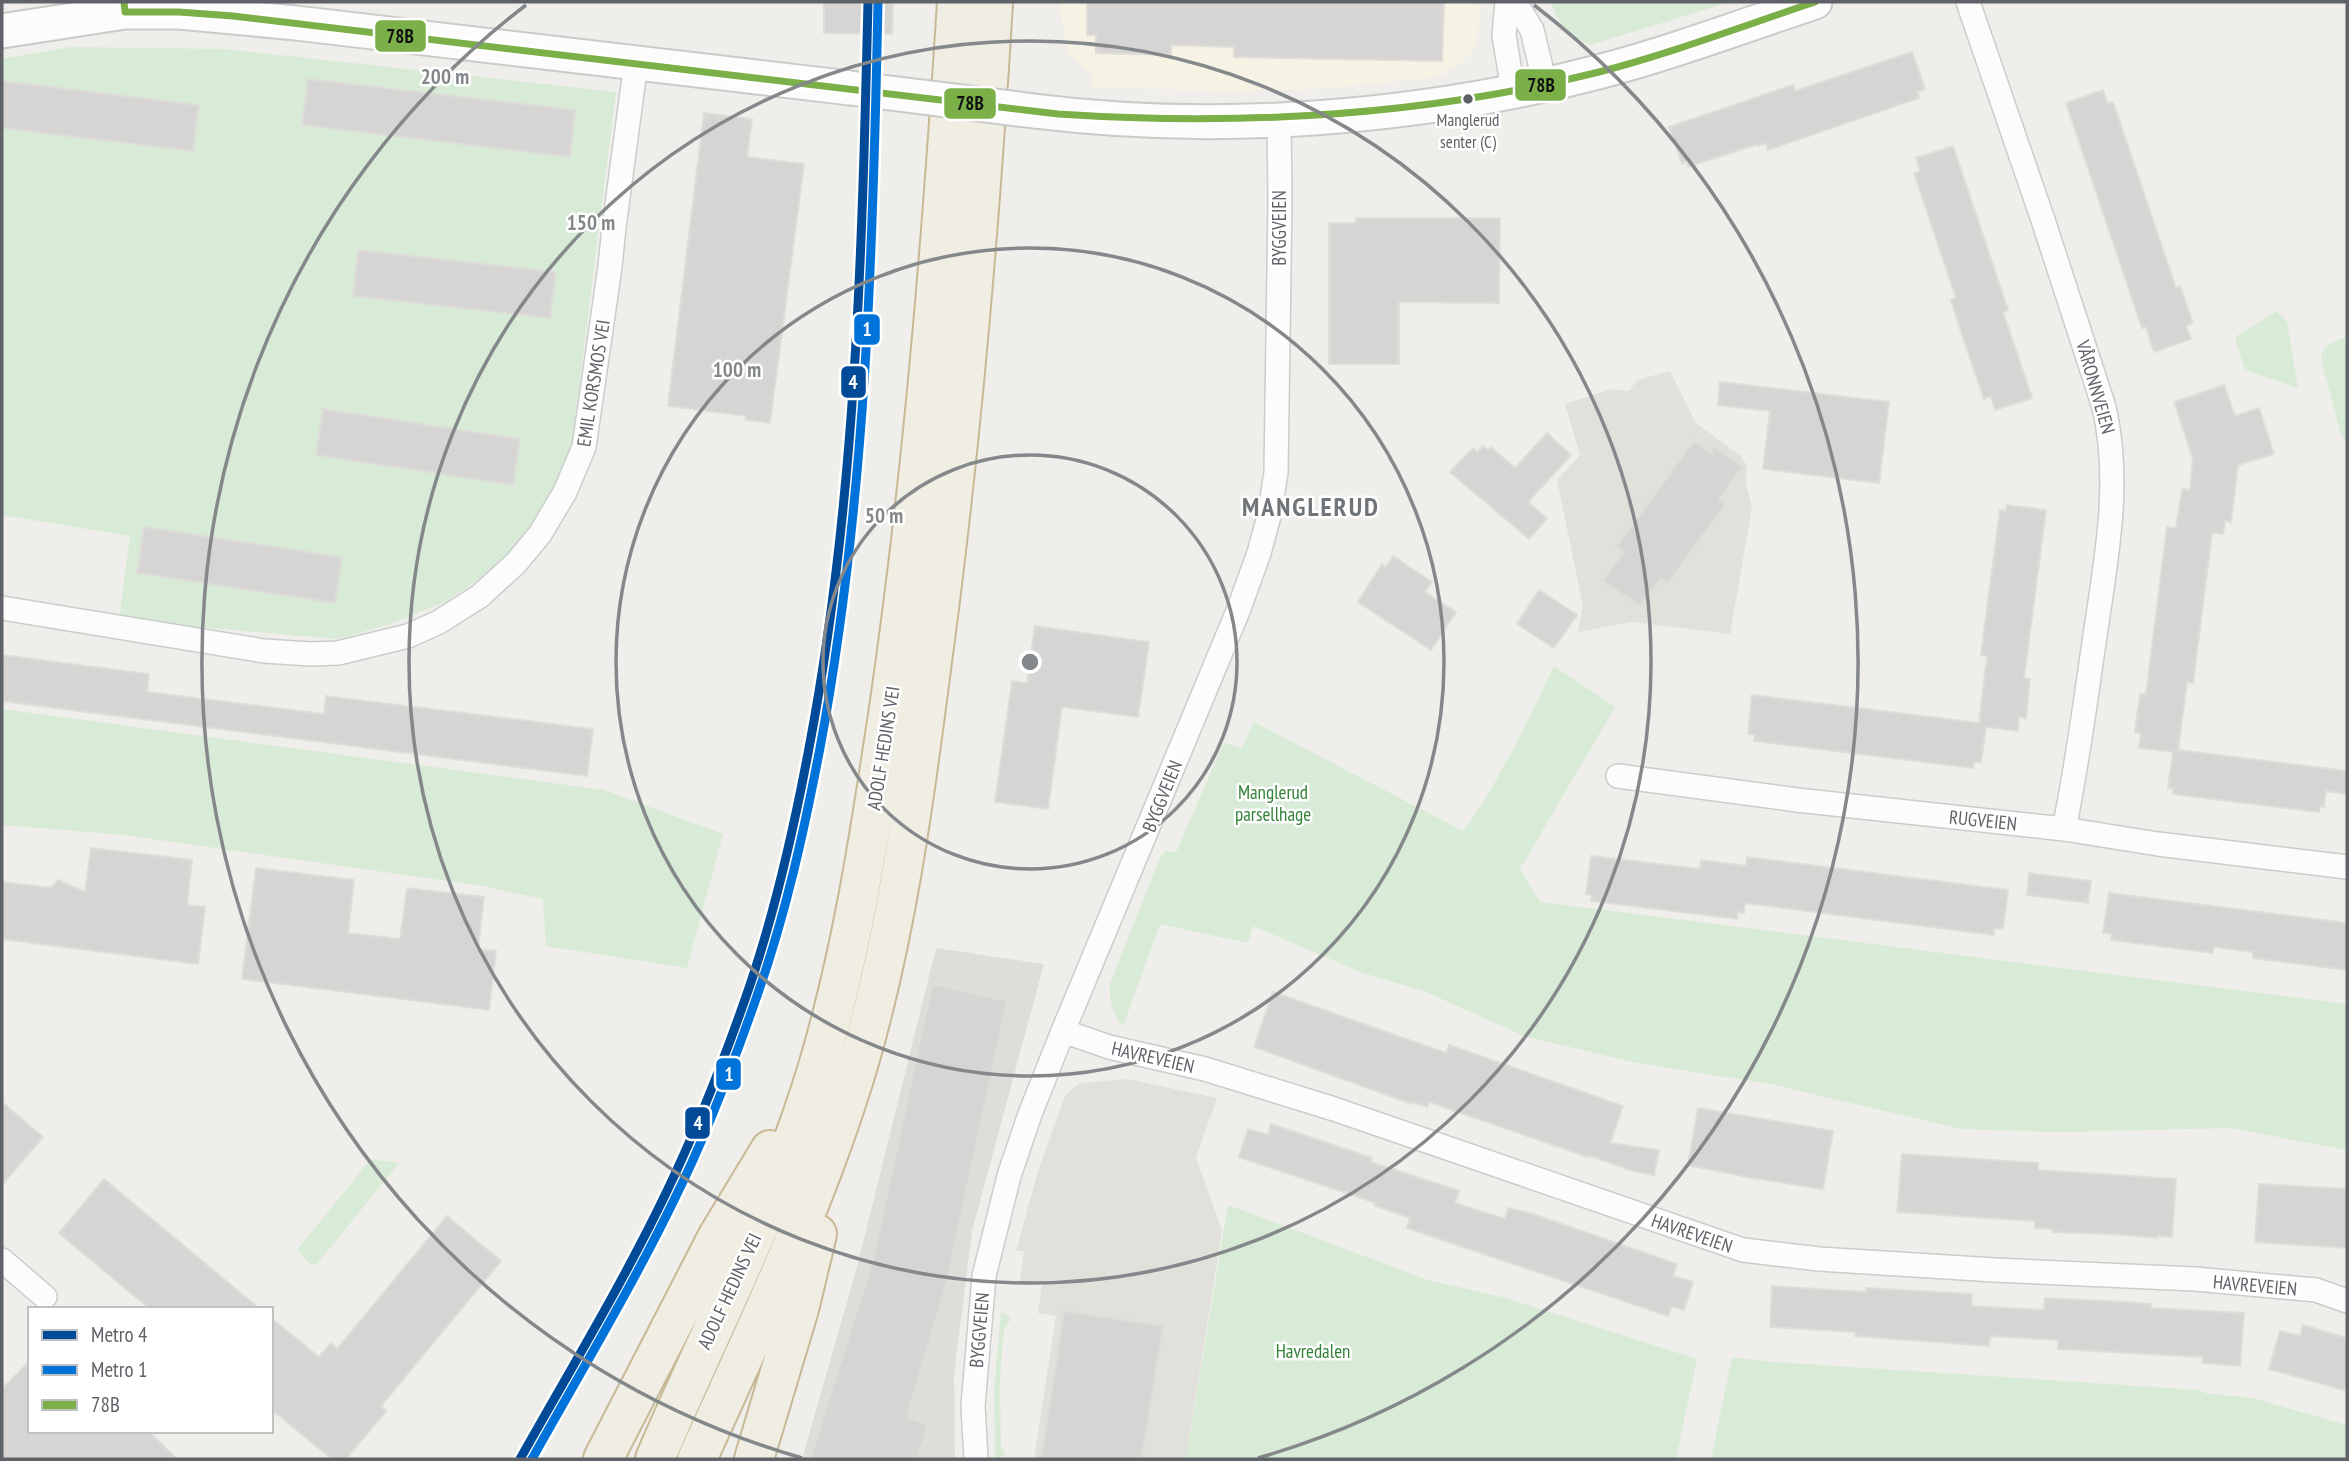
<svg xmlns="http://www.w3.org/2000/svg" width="2349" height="1461" font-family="'PT Sans Narrow',sans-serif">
<rect width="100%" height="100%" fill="#efeeea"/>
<path fill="#f7f3e4" d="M1060 2H1479L1480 15 1478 35 1472 51 1461 63 1438 77 1318 89 1234 91 1092 87V73L1071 57 1065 37Z"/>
<path fill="#dfddda" d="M936 948 1044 964 972 1231 954 1374 955 1459H802L857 1267Z"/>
<path fill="#e2e0da" d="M1670 371 1696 423 1740 455 1747 466 1746 483 1752 508 1730 634 1632 622 1578 632 1583 606 1557 480 1580 455 1565 404 1612 389 1629 391 1637 380Z
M1127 1079 1217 1098 1196 1158 1222 1230 1186 1459H1034L1056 1316 1038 1313 1042 1284 1020 1281 1024 1251H1016L1038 1171 1065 1096 1075 1086 1081 1083Z"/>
<path fill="#d8ebd6" d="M1551 2H1730L1590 45C1567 32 1560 28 1551 2Z
M70 47 225 49 616 92 569 467 525 536 492 571 445 602 384 626 337 639 119 620 130 536 2 515V59Z
M2277 311 2287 322 2298 388 2245 370 2235 337Z
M2347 337V443L2341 434 2321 359C2323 344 2334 341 2347 337Z
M1554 666 1615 707 1520 869 1540 902 2347 1004V1150L2231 1128 2060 1132 1961 1129 1771 1084 1637 1063 1524 1036 1424 991 1363 973 1253 926 1248 943 1160 924 1123 1026C1112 1016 1109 998 1110 984L1159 860 1165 851 1176 852 1224 743 1242 748 1254 722 1463 831C1500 781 1527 722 1554 666Z
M2 709 604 790 723 834 687 968 546 946 543 899 483 886 124 835 2 825Z
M371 1159 399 1163 317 1264H310L297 1250Z
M1228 1205 1428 1280 1506 1298 1697 1359 1676 1459H1186Z
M1001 1312 1008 1315 1010 1320 1004 1329 1003 1336 1000 1382 1001 1447 1005 1454 999 1459H995L994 1391Z
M1732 1357 1760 1361 2199 1390 2205 1393 2252 1398 2347 1425V1459H1711Z"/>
<path fill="#d6d5d3" stroke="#deddd9" stroke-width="2" d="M824 2H893L892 34 824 33Z
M1087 2H1444L1442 61 1234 57V47L1171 45V55L1096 53V35H1087Z
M1912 52 1925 89 1917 92 1919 98 1768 150 1766 143 1758 146V144L1688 167 1687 162 1682 164 1669 127 1793 85 1795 91Z
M308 79 575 110 570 157 302 125Z
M2 81 199 105 193 151 2 128Z
M2103 90 2108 104 2113 102 2176 288 2180 286 2193 323 2186 326 2191 339 2154 352 2146 327 2142 328 2066 103Z
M704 113 752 119 747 157 804 164 770 423 745 420 746 416 668 406Z
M1953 146 2008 310 2003 312 2032 398 1995 410 1991 396 1984 399 1963 338 1951 300 1956 298 1914 173 1920 171 1916 158Z
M1356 218H1500L1499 303 1399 302V364H1329V223H1356Z
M358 250 556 272 550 318 353 296Z
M1720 382 1889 402 1879 483 1763 469 1770 411 1718 405Z
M2224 385 2235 416 2259 408 2274 454 2238 465 2231 522 2225 521 2223 534 2212 533 2193 683 2187 682 2178 750 2347 771V794L2326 791 2324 807 2320 806 2319 812 2173 794V788H2168L2173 752 2139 748 2141 733 2135 732 2140 694H2146L2167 527 2176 528 2182 489 2190 490 2193 459 2174 402Z
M323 409 520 439 513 485 316 455Z
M1547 433 1571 455 1528 502 1547 518 1529 539 1450 472 1473 448 1478 452 1483 446 1488 450 1491 447 1515 468Z
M1694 441 1712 454 1713 446 1742 467 1719 499 1725 504 1668 583 1661 578 1640 606 1603 580 1624 552 1617 546Z
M2007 505 2046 510 2024 678 2030 679 2026 718 2019 717 2018 731 1986 727 1981 762H1974L1973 768 1754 741 1755 735 1748 734 1752 695 1979 723 1987 656 1981 655 1991 578 2000 510 2006 511Z
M144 527 342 557 335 603 137 573Z
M1393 556 1432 582 1425 592 1456 612 1431 650 1358 602 1382 564 1386 567Z
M1539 590 1577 615 1554 648 1517 624Z
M1035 626 1149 642 1138 717 1062 707 1048 809 995 802 1012 681 1027 683Z
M2 655 149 674 147 692 324 714 326 696 593 729 587 776 2 701Z
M91 848 192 860 187 905 205 907 198 964 2 939V882L51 888 58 880 85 892Z
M1591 856 1700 869 1701 860 1746 866 1747 857 2008 890 2003 929 1994 928V935L1745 903 1744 913 1738 912 1737 919 1591 901 1592 895 1586 894Z
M256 868 354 880 348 933 400 939 407 888 484 897 478 949 496 951 489 1010 242 979Z
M2029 873 2091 881 2088 903 2027 895Z
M2109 893 2347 923V970L2253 958V952L2214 947 2213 953 2111 940 2112 934 2103 933Z
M932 984 1007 1001 947 1281 907 1417 928 1425 917 1459H810L873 1260Z
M1273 992 1446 1053 1449 1045 1623 1106 1610 1143 1659 1150 1654 1175 1633 1171 1588 1155V1157L1429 1102 1427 1107 1413 1102 1412 1104 1254 1047Z
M2 1102 43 1137 2 1185Z
M1698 1108 1833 1131 1823 1189 1752 1178 1688 1165Z
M1271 1124 1372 1158 1371 1162 1459 1191 1455 1203 1505 1219 1508 1208 1533 1214 1677 1264 1673 1276 1693 1282 1684 1310 1672 1306 1668 1316 1407 1228 1410 1218 1375 1206 1376 1203 1239 1157 1248 1129 1268 1135Z
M1902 1154 2038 1163V1170L2176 1179 2172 1237 2157 1236V1238L2111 1234 2052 1232V1229L2035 1228V1221L1897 1212Z
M104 1179 237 1290 260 1309H150L59 1233Z
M2259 1184 2347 1189V1248L2255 1242Z
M447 1216 501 1261 381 1406 386 1411 346 1459H332L271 1409V1318L319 1357 331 1343 337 1349Z
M1772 1286 1866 1292V1288L1972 1294 1971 1306 2044 1310 2045 1298 2125 1302 2151 1304V1308L2244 1313 2240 1366 2202 1363 2203 1357 2058 1349V1340L1990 1336 1989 1346 1855 1336 1856 1332 1770 1327Z
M1064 1311 1163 1326 1142 1459H1041Z
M2303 1325 2347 1338V1391L2269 1369 2280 1331 2300 1336Z
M30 1361V1431H148L177 1459H2V1389Z"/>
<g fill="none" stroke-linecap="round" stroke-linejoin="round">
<g stroke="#cbcccc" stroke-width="26">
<path id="street" d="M1507 2 1504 35 1513 90
M1515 2 1532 30 1545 84
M1968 2 2043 220 2104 407C2121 481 2107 554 2096 629 2086 696 2078 762 2064 829
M2 608 264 651 311 654 338 653 408 636 439 622 480 596 516 563 540 534 565 492 584 447 610 267 614 227 636 63
M1618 776 1797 800 2064 829 2158 844 2347 867
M1063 1031 1109 1047 1205 1069 1334 1109 1743 1250 1819 1259 1995 1270 2195 1279 2316 1290 2347 1301
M2 1260 45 1297
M976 1459 973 1406 984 1276 1009 1176 1030 1114 1063 1031 1238 611 1259 553 1269 516 1276 473 1280 200 1279 120"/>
</g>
<g stroke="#cacacb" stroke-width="37">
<path id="secondary" d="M2 31 125 12H179L296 23 850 88
M1034 111C1218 134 1419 119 1598 72 1671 53 1743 26 1815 2"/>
</g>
<g stroke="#c8b996" stroke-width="42">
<path id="highway" d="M603 1459 718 1236 770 1150
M655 1459C710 1330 776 1205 817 1070 852 954 870 834 888 715 923 478 942 240 957 2
M697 1459C756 1329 818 1200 859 1062 896 935 914 801 931 669 961 448 980 225 993 2
M754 1459 799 1309 817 1234"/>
</g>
<use href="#street" stroke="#fdfcfc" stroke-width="23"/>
<use href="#secondary" stroke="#fdfcfc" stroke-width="33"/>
<use href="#highway" stroke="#f0ede3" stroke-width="38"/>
<g stroke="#cacacb" stroke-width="37" stroke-linecap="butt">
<path id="secondary-bridge" d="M850 88 1034 111"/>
</g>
<use href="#secondary-bridge" stroke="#fdfcfc" stroke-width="33"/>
<g stroke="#fff" stroke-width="12">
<path id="bus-1" d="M124 2 125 12H179L233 16 1058 114C1240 126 1421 117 1599 72 1672 53 1743 26 1815 2"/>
</g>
<use href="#bus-1" stroke="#7bb049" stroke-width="7"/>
<g stroke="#fff" stroke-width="14">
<path id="metro-1" d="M520 1459C570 1370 623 1283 667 1191 699 1124 726 1055 750 985 776 908 794 828 809 748 856 502 862 252 868 2"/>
</g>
<g stroke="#fff" stroke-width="14">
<path id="metro-2" d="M532 1459C580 1373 632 1287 675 1198 708 1132 734 1062 758 993 786 913 804 831 820 748 866 502 873 252 878 2"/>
</g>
<use href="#metro-1" stroke="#004a98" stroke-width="9"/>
<use href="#metro-2" stroke="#0073db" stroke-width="9"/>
</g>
<g fill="none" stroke="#84888a" stroke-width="3.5">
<circle cx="1030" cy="662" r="207"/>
<circle cx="1030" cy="662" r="414"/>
<circle cx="1030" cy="662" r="621"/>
<path d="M802 1458A828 828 0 0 1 526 5M1534 5A828 828 0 0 1 1258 1458"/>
</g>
<circle fill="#5f6368" stroke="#fff" stroke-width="2.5" cx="1468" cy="99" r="6"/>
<g text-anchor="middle" stroke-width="5" stroke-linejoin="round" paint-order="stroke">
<g font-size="17" fill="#5f6368" stroke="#fff">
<text x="1468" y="126">Manglerud<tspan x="1468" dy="22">senter (C)</tspan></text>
</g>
<g font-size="19" fill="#5f6368" stroke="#fff">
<text transform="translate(1279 228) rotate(-90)" y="7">BYGGVEIEN</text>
<text transform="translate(593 383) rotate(-81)" y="7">EMIL KORSMOS VEI</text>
<text transform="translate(2096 387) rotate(74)" y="7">VÅRONNVEIEN</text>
<text transform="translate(883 748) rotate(-81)" y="7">ADOLF HEDINS VEI</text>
<text transform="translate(1162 796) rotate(-68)" y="7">BYGGVEIEN</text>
<text transform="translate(1983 820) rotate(6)" y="7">RUGVEIEN</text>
<text transform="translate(1153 1057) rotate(13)" y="7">HAVREVEIEN</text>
<text transform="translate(1692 1233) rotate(19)" y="7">HAVREVEIEN</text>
<text transform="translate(2255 1285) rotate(5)" y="7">HAVREVEIEN</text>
<text transform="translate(729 1291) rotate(-65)" y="7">ADOLF HEDINS VEI</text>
<text transform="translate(979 1330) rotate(-85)" y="7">BYGGVEIEN</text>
</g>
<g font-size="19" fill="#348238" stroke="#fff">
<text x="1273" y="799">Manglerud<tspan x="1273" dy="22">parsellhage</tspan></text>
<text x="1313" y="1358">Havredalen</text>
</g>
<g font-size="26" font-weight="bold" letter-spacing="2" fill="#70757a" stroke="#fff">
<text x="1311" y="516">MANGLERUD</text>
</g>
</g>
<circle cx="1030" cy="662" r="10" fill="#84888a" stroke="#fff" stroke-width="3.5"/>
<g font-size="21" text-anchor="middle" font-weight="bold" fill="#84888a" stroke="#fff" stroke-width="5" stroke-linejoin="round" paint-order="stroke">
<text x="445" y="84">200 m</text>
<text x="591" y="230">150 m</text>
<text x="737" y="377">100 m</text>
<text x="884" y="523">50 m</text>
</g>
<g stroke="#fff" stroke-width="2.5">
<rect x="374" y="19" width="53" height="34" rx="7" fill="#7bb049"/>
<rect x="1514" y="68" width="53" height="34" rx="7" fill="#7bb049"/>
<rect x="943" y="87" width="54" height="33" rx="7" fill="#7bb049"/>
<rect x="853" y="313" width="28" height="33" rx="7" fill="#0073db"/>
<rect x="840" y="365" width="27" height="34" rx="7" fill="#004a98"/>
<rect x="715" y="1057" width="27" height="34" rx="7" fill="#0073db"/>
<rect x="684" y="1106" width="27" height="34" rx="7" fill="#004a98"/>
</g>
<g font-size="19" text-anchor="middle" font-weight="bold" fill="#fff">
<text x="867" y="336">1</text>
<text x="853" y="389">4</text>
<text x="729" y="1081">1</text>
<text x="698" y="1130">4</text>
</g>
<g font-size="19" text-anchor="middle" font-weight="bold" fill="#111">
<text x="400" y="43">78B</text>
<text x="1541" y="92">78B</text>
<text x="970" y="110">78B</text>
</g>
<rect width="2349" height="1461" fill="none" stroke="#5f6368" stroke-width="7"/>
<rect x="28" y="1307" width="245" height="126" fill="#ffffff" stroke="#bfc1c3" stroke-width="2"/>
<rect x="42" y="1330" width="35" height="10" fill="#004a98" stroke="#bfc1c3" stroke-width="2"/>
<text x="91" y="1342" font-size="21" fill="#5f6368">Metro 4</text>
<rect x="42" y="1365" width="35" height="10" fill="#0073db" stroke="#bfc1c3" stroke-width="2"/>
<text x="91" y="1377" font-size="21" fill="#5f6368">Metro 1</text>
<rect x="42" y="1400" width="35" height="10" fill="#7bb049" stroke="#bfc1c3" stroke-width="2"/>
<text x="91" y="1412" font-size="21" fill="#5f6368">78B</text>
</svg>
